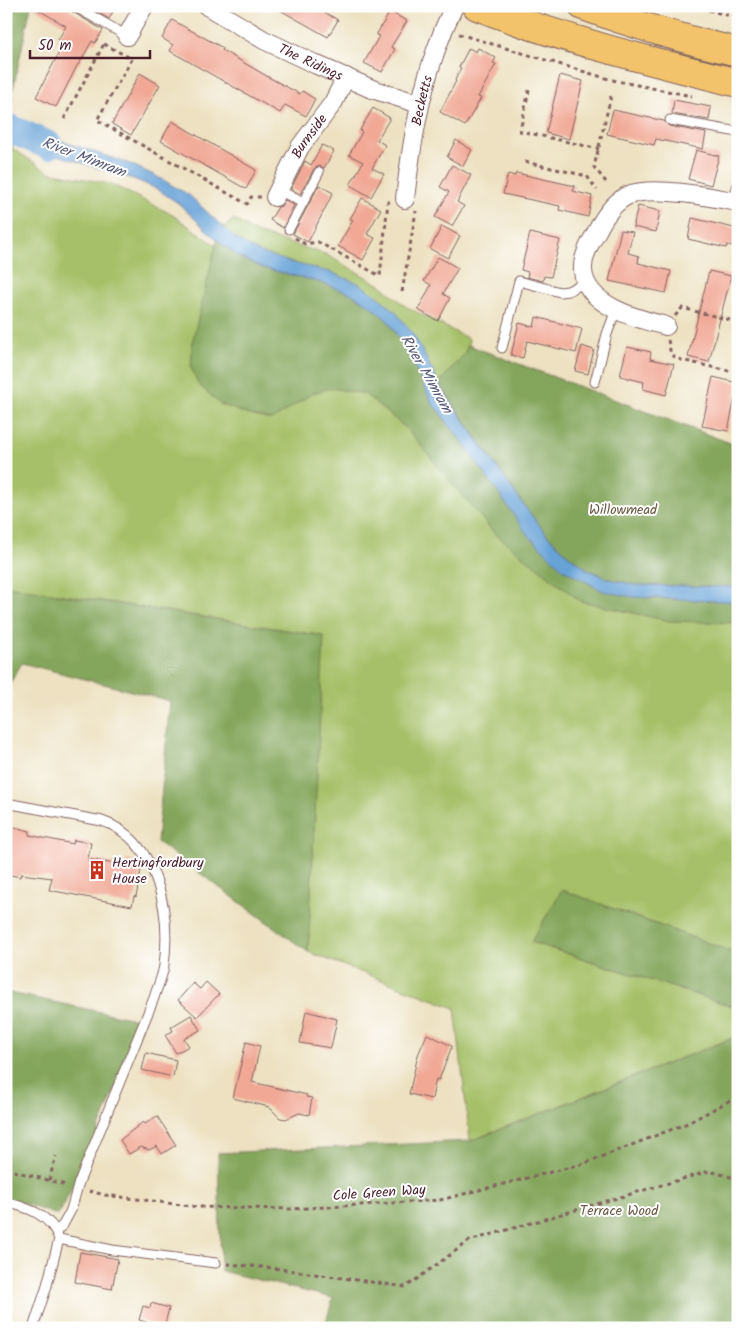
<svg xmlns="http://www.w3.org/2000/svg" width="744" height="1334" font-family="Kalam,sans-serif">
<rect width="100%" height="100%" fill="#fff"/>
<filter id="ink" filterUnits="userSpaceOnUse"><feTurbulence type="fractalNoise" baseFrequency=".02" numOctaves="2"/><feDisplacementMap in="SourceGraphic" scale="10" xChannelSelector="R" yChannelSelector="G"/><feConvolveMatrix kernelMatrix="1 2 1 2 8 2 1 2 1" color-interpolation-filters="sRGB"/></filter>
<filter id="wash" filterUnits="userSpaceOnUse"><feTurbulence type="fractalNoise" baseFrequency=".0096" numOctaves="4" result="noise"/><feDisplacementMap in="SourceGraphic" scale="20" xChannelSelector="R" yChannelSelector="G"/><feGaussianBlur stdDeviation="1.12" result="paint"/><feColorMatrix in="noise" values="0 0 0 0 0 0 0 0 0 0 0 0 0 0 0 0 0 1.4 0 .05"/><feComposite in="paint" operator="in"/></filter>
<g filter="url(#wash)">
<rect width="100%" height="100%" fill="#ede1c1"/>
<path fill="#a5c067" stroke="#787049" d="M13 149 49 172 111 184 171 214 216 245 224 227 234 219 256 233 325 254 382 286 405 306 469 339 468 345 738 446V954L562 890 531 942 738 1008V1036L470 1141 455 1008 308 952 323 636 6 586V168Z"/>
<path fill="#84a65c" stroke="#676244" d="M6 6H31L13 89 11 120 13 149 6 168Z
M217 240 239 257 263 268 316 281 350 293 371 306 388 321 406 349 432 403 563 569 603 591 633 597 738 602V623L669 621 580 601 494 533 407 429 365 394 330 388 313 393 272 420 249 415 220 404 198 384 191 367 193 339Z
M468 345 738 446V587L635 585 609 579 587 569 566 553 548 536 525 507 439 383 464 354Z
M6 586 324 636 308 952 157 842 170 701 22 663 6 690Z
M562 890 738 954V1008L531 942Z
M6 992 144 1021 80 1173 58 1215 6 1198Z
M738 1036V1328H324L333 1298 221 1271 218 1153 470 1141Z"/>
<path fill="#67a3d7" stroke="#586181" d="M11 120 56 139 130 164 158 177 189 195 236 239 256 251 293 263 330 272 358 283 379 297 396 312 415 337 443 391 525 507 548 536 566 553 587 569 609 579 635 585 738 587V602L633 597 603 591 563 569 527 534 462 441 432 403 406 349 388 321 371 306 350 293 316 281 263 268 239 257 217 240 178 203 157 189 136 180 54 154 13 138Z"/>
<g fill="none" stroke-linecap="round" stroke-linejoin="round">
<path stroke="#67a3d7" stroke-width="29" d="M6 127 48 145"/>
</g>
<g id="blocks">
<path fill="#f1a996" d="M32 6H68L71 11 103 30 95 43 92 41 79 64H78L56 107 36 97 64 43 58 40 66 26Z
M87 6H116L109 19Z
M273 6H313L338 20 328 37Z
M390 12 407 21 391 47 395 49 382 72 364 63 379 36 376 35Z
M172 20 223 48 222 50 270 78 300 94 302 91 315 99 306 116 285 105 280 113 170 51 173 45 162 38Z
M469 48 476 52 478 48 496 58 493 63 496 64 478 97 481 98 465 126 440 112 456 81 455 80 461 68 459 67Z
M140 73 160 85 131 135 112 124Z
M560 75 583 81 569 139 546 133Z
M674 100 711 107 709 120 672 114Z
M373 108 390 118 377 140 385 145 372 168 384 174 371 197 350 185 363 162 349 155 362 132 360 130Z
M613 110 664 121 669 126 706 133 703 149 656 139 654 145 607 134Z
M172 121 256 170 246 189 161 141Z
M456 140 472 150 463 166 447 157Z
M322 145 334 151 324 168 319 166 314 169 300 194 291 189 305 161 311 165Z
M696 150 719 156 711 185 688 179Z
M452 165 471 175 457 202 464 206 452 226 435 217 449 192 440 187Z
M516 173 575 186 573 191 592 196 588 217 559 210 560 206 503 194 508 174 515 176Z
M319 185 333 193 308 242 293 234Z
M362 198 381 209 367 234 375 238 363 260 338 246 353 220 350 219Z
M285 200 294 205 283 228 270 220 278 207 281 206Z
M638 206 660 211 656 232 633 227Z
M692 218 738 229V248L727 245 726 248 688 239Z
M442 226 460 236 448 258 430 249Z
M621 230 633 232 628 253 639 256 638 263 671 271 666 293 609 281Z
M530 233 560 240 551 277 544 276 543 281 527 277 528 272 521 270Z
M438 257 458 268 443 294 450 298 438 321 418 310 431 285 424 281Z
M709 271 731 276 709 362 688 357Z
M536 317 582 329 576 353 527 341 523 358 511 355 519 323 534 327Z
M582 346 594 350 588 374 575 371Z
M627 347 651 352 650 359 674 364 666 395 643 389 644 382 620 376Z
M713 377 738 383 728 431 702 426Z
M14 827 30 831 29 835 73 844 74 840 91 843 88 859 125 866 126 860 142 864 136 897 134 896 132 906 49 890 52 878 21 874 20 877 6 874V863L9 848 6 847V831L12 832Z
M206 982 219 994 197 1017 178 1000 193 983 200 989Z
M306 1011 337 1019 331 1048 300 1043Z
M191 1015 200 1030 184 1039 189 1046 176 1053 165 1035 173 1031 171 1027Z
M427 1034 452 1046 439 1080 436 1079 432 1099 409 1094 418 1055Z
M246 1042 260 1046 252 1082 307 1095 306 1097 312 1098 309 1115 299 1113 286 1119 280 1118 269 1107 233 1098Z
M146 1053 176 1060 173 1077 142 1070Z
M157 1116 176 1145 162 1154 157 1146 149 1150 141 1147 129 1154 120 1140 143 1122 145 1124Z
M80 1252 118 1259 112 1289 75 1282Z
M151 1303 169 1308 164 1328 139 1320 143 1306 150 1308Z"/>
</g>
</g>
<g filter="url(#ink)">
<use href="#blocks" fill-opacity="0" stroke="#836360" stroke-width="1"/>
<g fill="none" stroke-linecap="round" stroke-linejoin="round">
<g stroke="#836360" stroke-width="11">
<path id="lane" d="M74 6 127 36
M670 120 738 132
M279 190 303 203
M734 201 738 184
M289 229 319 172
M502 348 519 281 560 292 568 291 586 282
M595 382 607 334 616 310
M6 803 102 821C158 840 171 913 164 965 163 976 157 987 154 998L79 1182
M6 1202C29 1208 51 1215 59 1239L46 1289 33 1328
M56 1231 63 1225 71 1210
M59 1239 112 1250 216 1263"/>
</g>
<g stroke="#836360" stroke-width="20">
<g id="street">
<path id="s1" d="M207 6 264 40 317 65 372 89 419 104"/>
<path d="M127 36 144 6"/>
<path id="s2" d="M275 197 300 147 333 103 346 77"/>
<path id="s3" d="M405 199C413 130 424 69 454 6"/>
<path d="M666 326C638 319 585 306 583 270 582 256 591 242 597 231 604 217 614 201 629 195 652 185 712 197 738 202"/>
</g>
</g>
<g stroke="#836360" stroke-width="30">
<path id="highway" d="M477 6C561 39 650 61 738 83
M583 6C634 25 685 40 738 52"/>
</g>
<path stroke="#836360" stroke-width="3" stroke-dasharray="4 4" stroke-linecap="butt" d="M693 6 738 18
M459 34 612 80 692 96
M104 44 132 59 97 120 247 204 251 197H261
M529 90 520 131 599 149
M64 119 105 42
M525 162 587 176 597 190
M606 182 594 167 611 96
M295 238 305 244 318 242 380 276 388 202H390
M402 292 416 211
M675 316 682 308 738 322
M668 340 671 355 681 360 738 373
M6 1169 66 1185
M49 1180 56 1156
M89 1191 105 1195 198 1207 293 1209 440 1200 583 1164 688 1123 738 1096
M227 1264 273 1268 406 1287 469 1241 710 1171 738 1179"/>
<use href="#lane" stroke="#fff" stroke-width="9"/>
<use href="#street" stroke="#fff" stroke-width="18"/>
<use href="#highway" stroke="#f2c36a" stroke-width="28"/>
<g stroke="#836360" stroke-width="11" stroke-linecap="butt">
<path id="lane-bridge" d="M71 1210 79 1182"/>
</g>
<use href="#lane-bridge" stroke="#fff" stroke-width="9"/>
</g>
</g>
<defs>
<g id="building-bare" transform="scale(1.5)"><path d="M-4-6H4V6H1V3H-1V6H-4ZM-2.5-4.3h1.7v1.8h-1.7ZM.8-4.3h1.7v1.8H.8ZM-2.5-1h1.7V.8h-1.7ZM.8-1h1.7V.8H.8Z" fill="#c8321e" stroke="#fff" stroke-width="2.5" paint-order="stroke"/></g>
</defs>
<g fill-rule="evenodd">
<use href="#building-bare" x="97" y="870"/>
</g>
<g text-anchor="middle" stroke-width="4" stroke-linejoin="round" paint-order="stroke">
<g font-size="14" fill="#4a1f2b" stroke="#fff">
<text dy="5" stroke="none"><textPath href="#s1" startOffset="118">The Ridings</textPath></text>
<text dy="5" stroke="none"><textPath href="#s3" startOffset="100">Becketts</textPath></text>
<text dy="5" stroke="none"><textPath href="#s2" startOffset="70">Burnside</textPath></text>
<text transform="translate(379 1192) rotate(-4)" y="5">Cole Green Way</text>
</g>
<g font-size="14" fill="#6a5740" stroke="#fff">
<text x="623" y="514">Willowmead</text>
<text x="619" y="1215">Terrace Wood</text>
</g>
<g font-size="14" fill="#4a1f2b" stroke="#fff" text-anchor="start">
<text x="112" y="867">Hertingfordbury<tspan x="112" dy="16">House</tspan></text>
</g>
<g font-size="15" font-style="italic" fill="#575a78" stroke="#fff">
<text transform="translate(84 157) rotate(21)" y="5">River Mimram</text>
<text transform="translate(427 374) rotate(60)" y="5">River Mimram</text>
</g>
</g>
<rect width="744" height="1334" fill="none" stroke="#fff" stroke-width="25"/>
<path d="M30 50v8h120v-8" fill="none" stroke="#4a1f2b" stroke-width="2.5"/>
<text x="38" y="50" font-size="15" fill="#4a1f2b" stroke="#ffffff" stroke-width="4" paint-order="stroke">50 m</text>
</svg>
